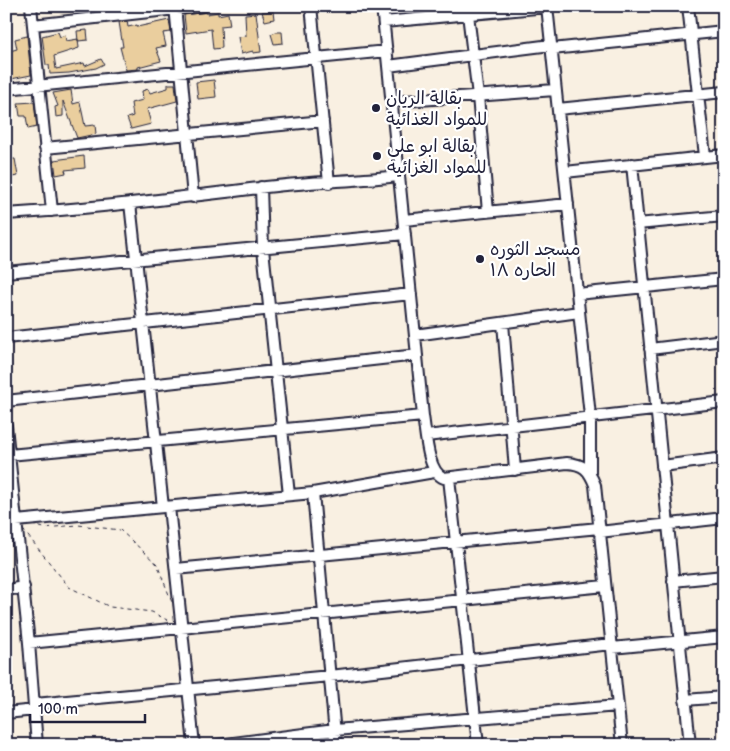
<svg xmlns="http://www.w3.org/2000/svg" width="730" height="751" font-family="'Balsamiq Sans','Playpen Sans Arabic',sans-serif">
<rect width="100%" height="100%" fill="#f9f0e2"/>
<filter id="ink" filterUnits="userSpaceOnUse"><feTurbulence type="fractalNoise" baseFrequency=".02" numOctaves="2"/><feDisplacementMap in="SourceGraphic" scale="10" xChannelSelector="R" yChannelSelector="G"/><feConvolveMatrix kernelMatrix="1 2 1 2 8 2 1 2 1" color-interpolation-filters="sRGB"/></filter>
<g filter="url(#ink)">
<path fill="#eace9e" stroke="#22223b" d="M273 11 274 19 265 21 262 12Z
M207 12V14L218 12V15L228 13 230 25 221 26 222 48 213 49 211 29 186 33 184 15Z
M256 13 261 52 253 53V51L241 54 238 37 246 36 245 14Z
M169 20 171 32 163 33 166 46 156 48 161 61 138 67V69L126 70 120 47H123L119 22 127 21 128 27 137 25V27Z
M87 30 88 40 78 41 77 31Z
M58 32 60 37 65 35 66 41 78 39 79 48 54 56 56 69 84 63 85 66 101 59 104 64 96 68 69 73 50 74 49 65H46L42 36Z
M276 32H282L283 43 274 44 271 34Z
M27 36 31 75 11 79 10 71 6 72V52L17 49 15 39Z
M214 80 216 97 198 99 196 82Z
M168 84H175L177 101 147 109 151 124 131 129 127 118 133 116 131 103 143 100 142 91 148 89 150 93 168 88Z
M71 90 73 104 80 102 85 126 95 125 96 134 77 138 63 101V116L56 117 55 107 58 106 53 93Z
M34 102 37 127 28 129 26 116H20L18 103Z
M84 156 85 168 65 170 66 173 56 175 54 160Z
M9 159H15L18 176 6 178V166H10Z"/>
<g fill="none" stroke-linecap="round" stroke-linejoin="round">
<g stroke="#22223b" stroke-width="14">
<path id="minor" d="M31 6 52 211
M175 6 193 197
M311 6 329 183
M382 6 423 416C426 433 427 472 444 478L567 463C584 464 589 470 595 485L622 745
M467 6 478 96 488 212
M547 6 590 416V474
M688 6 705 156
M384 22 547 7
M33 25 203 6
M552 49 724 31
M388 66 551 45
M6 89 387 51
M392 102 555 90
M558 109 724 92
M45 148 323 121
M632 164 690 745
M565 172 724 155
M261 187 263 249 289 495
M130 203 163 507
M6 214C91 209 175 198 259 188 305 182 353 181 399 176
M404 220 568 204
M637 224 724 216
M6 272 405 234
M577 294 724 279
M503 323 515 470
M415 335 579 312
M6 338 411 294
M650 349 724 340
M6 401 417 355
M6 426 29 643 37 745
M426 436 724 402
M9 455 423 416
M662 466 724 458
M449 478 478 745
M313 493 336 745
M169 507 194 745
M16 521 313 493 434 472
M599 532 724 518
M176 569 599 528
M673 581 724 576
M6 590 24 587
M29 643 605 586
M612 648 724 637
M685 700 724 697
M35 704 330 676 611 644
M6 713 35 710
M218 745 335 730 618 706"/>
</g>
<path stroke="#22223b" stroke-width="1" stroke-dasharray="4 4" stroke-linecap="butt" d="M16 521 44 528 78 525 120 530 157 564 182 628 152 612 110 607 69 587Z"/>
<use href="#minor" stroke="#fff" stroke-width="10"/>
</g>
</g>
<g fill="#22223b" stroke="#fff" stroke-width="2">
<circle cx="376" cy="108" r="5"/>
<circle cx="377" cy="156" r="5"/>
<circle cx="480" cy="259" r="5"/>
</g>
<g text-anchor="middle" stroke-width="4.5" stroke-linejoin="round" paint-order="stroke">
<g font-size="18" fill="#22223b" stroke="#fff" text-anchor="start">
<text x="386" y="104">بقالة الريان<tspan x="386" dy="21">للمواد الغذائية</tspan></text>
<text x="387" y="152">بقالة ابو علي<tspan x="387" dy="21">للمواد الغزائيه</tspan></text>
<text x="490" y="255">مسجد الثوره<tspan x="490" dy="21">الحاره ١٨</tspan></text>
</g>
</g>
<rect width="730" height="751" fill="none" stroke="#fff" stroke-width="25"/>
<rect x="12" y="12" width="705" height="726" fill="none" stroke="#22223b" stroke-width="2" filter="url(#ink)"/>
<path d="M30 714v8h115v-8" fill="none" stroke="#22223b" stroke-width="2.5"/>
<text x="38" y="714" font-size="15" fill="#22223b" stroke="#ffffff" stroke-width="4" paint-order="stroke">100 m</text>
</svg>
